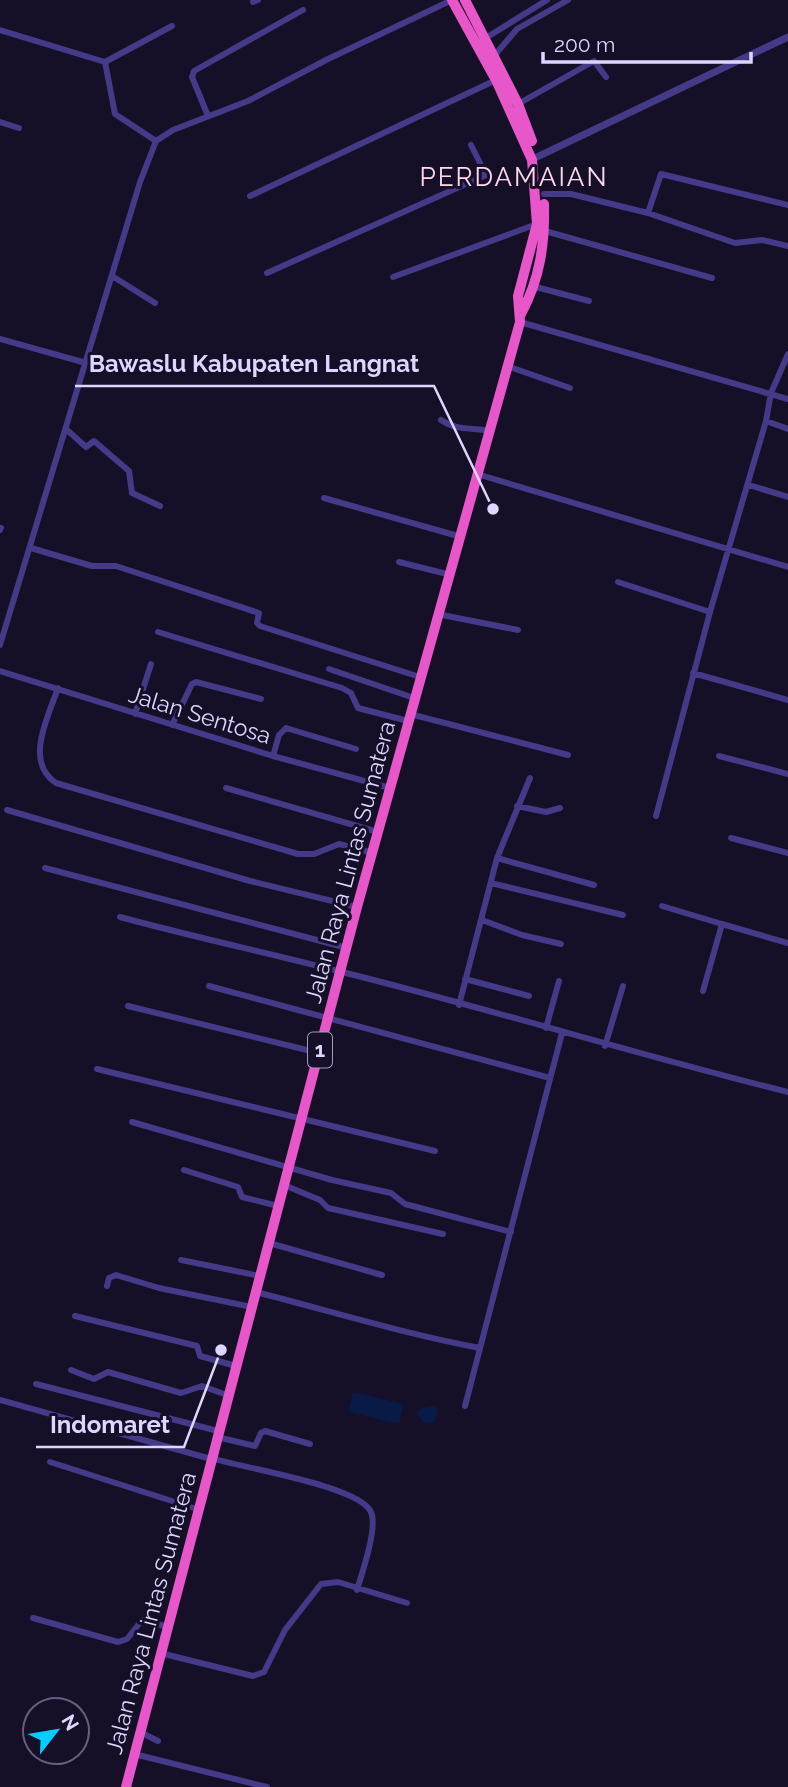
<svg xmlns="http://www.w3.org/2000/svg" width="788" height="1787" font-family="Raleway,sans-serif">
<rect width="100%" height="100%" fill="#160f28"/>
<path fill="#0a1a46" d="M353 1392 404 1404 399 1424 348 1412Z
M434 1406 438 1412 434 1423 425 1424 416 1413 422 1408Z"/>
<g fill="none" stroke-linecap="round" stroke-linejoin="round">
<path stroke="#443a87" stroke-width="6" d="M253 2 258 0
M0 30 105 62 115 114 156 141
M484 39 547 0
M494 56 517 29 568 0
M105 62 172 26
M518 104 594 61 606 77
M208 116 192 77 194 71 303 10
M0 122 19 128
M544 194H571L648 213 661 174 788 205
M250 196 496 80
M648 213 735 243 762 240 788 246
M545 231 712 278
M267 273 486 175 471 145
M112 276 155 303
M393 277 537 224
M536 287 589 301
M520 322 788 399
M0 339 86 363
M507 366 570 388
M441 420C457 431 471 427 489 431
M766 421 788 429
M67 430 86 447 94 441 129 471 132 493 160 506
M477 474 788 567
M749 485 788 497
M324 498 458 536
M0 530 1 528
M31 548 92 566H116L259 613 257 623 260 626 420 677
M399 562 447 574
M618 582 710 612
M437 614 518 630
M158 632 342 688 351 693 358 708 408 721
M0 645 140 182 156 141 173 130 248 101 326 60 452 0
M329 669 414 698
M0 671 273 756 390 788
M693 673 788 700
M58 688C48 717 24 762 56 783L298 854H314L339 844 373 853
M135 714 151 664
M410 714 568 755
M172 725 192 684 196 682 261 699
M273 756 279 735 286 728 356 749
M719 756 788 774
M226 788 378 832
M517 806 546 812 560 808
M7 810 250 881 357 907
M656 816 710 612 766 421 771 393 788 354
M731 838 788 853
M497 858 594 885
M45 868 347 948
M491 883 623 915
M662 906 722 924
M120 917C194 937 268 953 342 972 491 1009 638 1055 788 1092
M482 920 522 935 561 944
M465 979 529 996
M209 986 550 1078
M703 991 722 924 788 943
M459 1005 497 858 530 778
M128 1006 319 1053
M546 1028 559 981
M605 1046 623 986
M97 1069 435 1151
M132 1122 332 1180 391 1193 405 1204 511 1232
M184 1170 238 1187 242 1197 278 1206
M284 1185 320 1200 328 1208 443 1234
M269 1243 382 1275
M181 1260 260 1276
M107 1286 109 1278 116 1275 159 1288 252 1307
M256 1292C330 1311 405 1334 480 1348
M75 1316 197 1346 200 1356 236 1366
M71 1370 94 1379 108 1372 181 1393 202 1386 227 1395
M36 1384 218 1431
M0 1400 211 1459
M465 1406 562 1033
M217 1437 255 1446 261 1433 265 1431 310 1444
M211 1458C243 1468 360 1486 371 1512 378 1528 362 1573 357 1590
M50 1462 197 1509
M33 1618 118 1642 127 1639 142 1620 168 1627
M160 1653 253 1676 264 1672 285 1630 321 1584 338 1582 407 1603
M140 1732 158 1741
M134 1754 267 1787"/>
<path stroke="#443a87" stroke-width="7" d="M537 157 788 37"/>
<path stroke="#e857c9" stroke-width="10" d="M465 0 518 104 532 141
M521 314C540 279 545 244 544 204
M126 1787 357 907 520 322 518 296 537 224 532 160 496 80 452 0"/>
</g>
<g text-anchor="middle" stroke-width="6" stroke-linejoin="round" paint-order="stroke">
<rect fill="#160f28" stroke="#a39abe" stroke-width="2" x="308" y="1032.5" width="24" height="35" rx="5"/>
<g font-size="21" font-weight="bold" fill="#dfd6ff">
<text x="320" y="1057">1</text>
</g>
<g font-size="23" fill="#dfd6ff" stroke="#160f28">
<text transform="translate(200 715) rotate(17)" y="8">Jalan Sentosa</text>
<text transform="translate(350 862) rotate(-75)" y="8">Jalan Raya Lintas Sumatera</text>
<text transform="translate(151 1613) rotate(-75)" y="8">Jalan Raya Lintas Sumatera</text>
</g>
<g font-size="26" letter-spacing="2" fill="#ffd8ed" stroke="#160f28">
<text x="514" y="186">PERDAMAIAN</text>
</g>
</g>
<path fill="none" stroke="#dfd6ff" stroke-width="2.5" d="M493 509L434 386H75M221 1350L184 1447H36"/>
<g fill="#dfd6ff" stroke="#160f28" stroke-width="2.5">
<circle cx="493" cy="509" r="7"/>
<circle cx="221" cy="1350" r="7"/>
</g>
<g font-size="24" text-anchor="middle" font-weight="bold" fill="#dfd6ff" stroke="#160f28" stroke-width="6" stroke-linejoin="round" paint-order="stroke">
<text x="254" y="372">Bawaslu Kabupaten Langnat</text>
<text x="110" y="1433">Indomaret</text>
</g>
<g transform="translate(56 1731) rotate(59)"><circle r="33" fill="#160f28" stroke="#665f7e" stroke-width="2"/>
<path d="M0-5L12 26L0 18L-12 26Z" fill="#02cdff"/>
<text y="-10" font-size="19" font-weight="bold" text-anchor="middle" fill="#dfd6ff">N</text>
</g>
<path d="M543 52v10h208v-10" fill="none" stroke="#dfd6ff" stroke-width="3.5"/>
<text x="554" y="52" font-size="21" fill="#dfd6ff" stroke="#160f28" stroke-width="5" paint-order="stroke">200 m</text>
</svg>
